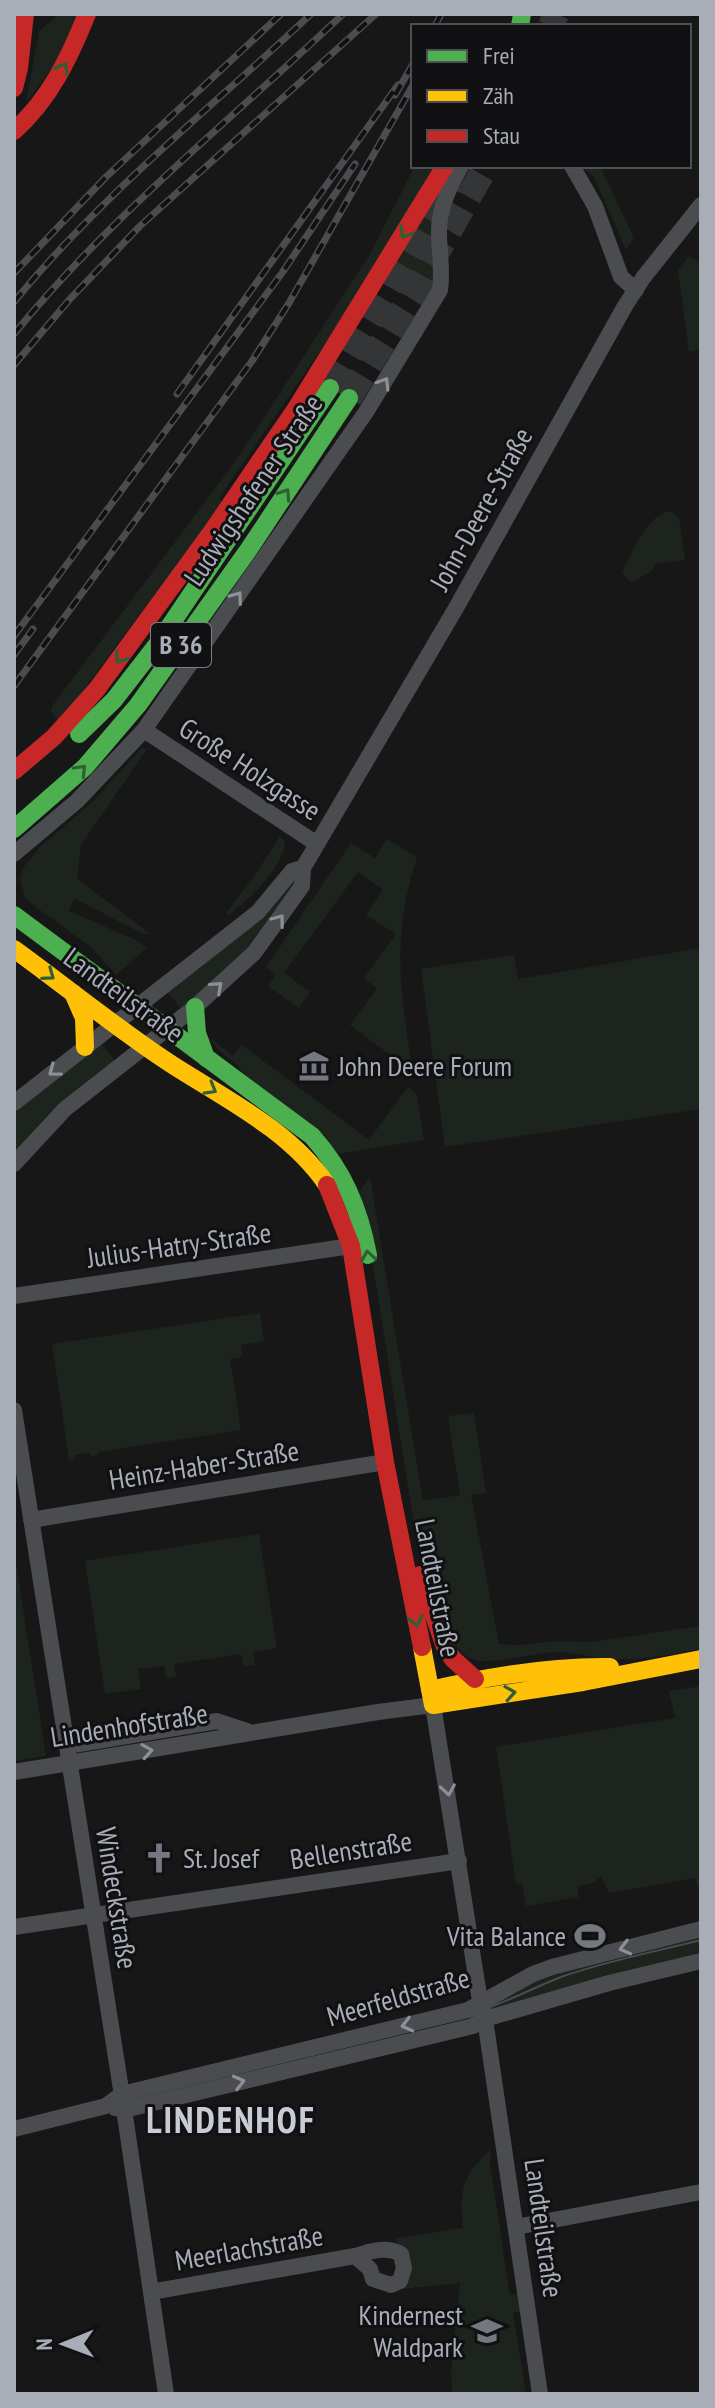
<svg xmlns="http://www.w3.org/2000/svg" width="715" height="2408" font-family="'PT Sans Narrow',sans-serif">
<rect width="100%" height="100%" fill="#171717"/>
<path fill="#1d241e" d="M60 14H78L55 64 26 103 39 31Z
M415 166H438L364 287 219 498 223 502 59 723 51 710 53 705 235 462 370 254Z
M581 166H600L634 238 626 250 594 177Z
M438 191V274L430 296 389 271Z
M689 255 701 264V350L689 352 678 270Z
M670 511 679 517 685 560 654 564 653 570 631 583 622 572C632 554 647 514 670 511Z
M142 748 147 749 81 845 77 879 152 935 141 933 74 898 69 911 136 940 147 948 116 975 92 948 25 899 20 879 23 868 40 847 92 802Z
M280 836 285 842C283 868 249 900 229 915L226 913 253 878Z
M387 839 417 857C391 939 400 989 413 1072L350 1025 377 988 364 978 396 934 366 915 383 890 358 872 284 973 310 992 299 1008 268 986 276 975 266 967 351 843 375 858Z
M296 876 297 879 238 961 182 1010 166 990Z
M701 948V1109L445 1147 421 969 514 955 518 979Z
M209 1037 233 1056 242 1045 369 1140 408 1087 417 1094 424 1140 338 1154 245 1075C235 1059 217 1054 209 1037Z
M100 1041 115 1061 48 1115 14 1154V1110Z
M370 1177 423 1501 460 1495 448 1416 474 1413 486 1493 471 1495 499 1644 519 1645 558 1641 591 1642 701 1626V1649C671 1654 640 1661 609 1659 593 1657 577 1653 561 1652 539 1651 492 1665 475 1660 439 1651 417 1539 411 1506L364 1208 359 1192Z
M260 1313 264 1341 241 1345 242 1357 230 1359 241 1430 98 1452V1455L91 1456 90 1453 75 1455V1459L69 1460 52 1344Z
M259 1534 277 1648 253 1652 255 1665 243 1666 241 1654 174 1664 176 1677 166 1678 164 1666 138 1669 141 1689 105 1694 85 1561Z
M14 1551 46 1756 14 1761Z
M701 1686V1898L695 1878 609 1893 601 1877 592 1883 577 1886 579 1897 526 1906 522 1883 516 1884 496 1747 675 1718 669 1691Z
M701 1929V1961L485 2019 481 2003 512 1986Z
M491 2150 490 2164 510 2295 519 2294 522 2311 513 2313 526 2394H452L451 2372 460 2283 403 2289 396 2245 397 2238 463 2228C459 2192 462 2174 491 2150Z"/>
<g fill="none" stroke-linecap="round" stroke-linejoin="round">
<path stroke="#343537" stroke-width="26" stroke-dasharray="26 13" stroke-linecap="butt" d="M551 26 556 14
M330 388 451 183
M349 398 416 289 486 166"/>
<path stroke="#4b4c50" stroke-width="16" d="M572 166 595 206 621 277 636 290
M144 730 317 844
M14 854 77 801 144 730 366 412 440 290C443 270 439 252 439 232 439 208 449 187 461 166
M14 1103 258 912 292 871 303 868
M14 1164 65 1109 195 1007 254 953 302 886 303 868 456 608 625 306 643 278 701 205
M14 1296 351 1246
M14 1410 123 2102 166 2394
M31 1520 385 1462
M67 1746 217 1721 247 1731
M14 1772 378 1712 433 1705 479 1995 485 2019 540 2394
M14 1927 459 1861
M115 2108 124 2110 473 2026 485 2019 609 1983 701 1961
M14 2129 106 2106 122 2094 468 2010 533 1974 552 1967 701 1929
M516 2227 701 2192
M151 2292 355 2256 370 2269 373 2279 391 2285 400 2281 404 2268 401 2254C386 2246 370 2251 355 2256"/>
<path stroke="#4caf50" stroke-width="18" d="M520 26 522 14
M79 734 114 700 159 642 330 388
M14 829 85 767 138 705 249 549 349 398
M14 915 312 1136C344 1172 359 1208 368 1255
M195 1007 197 1033 206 1058"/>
<path stroke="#ffc107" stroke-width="18" d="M14 949C65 986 115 1027 168 1062 223 1098 289 1129 327 1185
M73 993 84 1018 85 1047
M422 1647 433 1705 583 1682 701 1659
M430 1690C490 1676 549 1666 610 1667"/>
<path stroke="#c62828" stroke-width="18" d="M14 88 19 68 25 14
M14 131C50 99 69 58 87 14
M14 771 54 737 97 689 213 530 297 407 445 166
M327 1185 351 1246 385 1462 422 1647
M420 1575 445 1647 453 1659 475 1679"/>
<path stroke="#4b4c4f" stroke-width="2" d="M14 2125 462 2017C497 2007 528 1990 561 1977 606 1961 654 1952 701 1940"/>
<g stroke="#4b4c4f" stroke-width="7">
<path id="rail" d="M435 26 441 14
M395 95 413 64
M14 273 106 177 281 14
M14 302C102 194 210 109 311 14
M14 334C111 215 232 119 343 14
M14 365 70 299 140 226 376 14
M177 394 398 85
M14 636 282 273 355 164
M14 655 33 629
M14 686 252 361 289 303 413 85"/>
</g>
<use href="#rail" stroke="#111113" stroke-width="4" stroke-dasharray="12" stroke-linecap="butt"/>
</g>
<defs><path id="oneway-chevron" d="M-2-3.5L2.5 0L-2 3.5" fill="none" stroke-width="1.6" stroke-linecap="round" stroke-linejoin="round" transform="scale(2)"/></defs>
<g stroke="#2e6032">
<use href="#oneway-chevron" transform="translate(63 68) rotate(-62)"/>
<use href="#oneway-chevron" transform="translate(405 233) rotate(121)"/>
<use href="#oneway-chevron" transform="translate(285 494) rotate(-56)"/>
<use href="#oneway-chevron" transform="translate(120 658) rotate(126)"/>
<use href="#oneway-chevron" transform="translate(81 770) rotate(-46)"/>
<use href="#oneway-chevron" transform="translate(49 975) rotate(36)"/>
<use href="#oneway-chevron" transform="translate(211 1089) rotate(30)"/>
<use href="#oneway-chevron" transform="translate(368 1256) rotate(-99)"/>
<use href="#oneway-chevron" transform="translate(416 1621) rotate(79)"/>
<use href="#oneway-chevron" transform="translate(510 1693) rotate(-9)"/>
</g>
<g stroke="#8c9099">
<use href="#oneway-chevron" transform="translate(384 383) rotate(-58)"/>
<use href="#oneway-chevron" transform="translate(237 597) rotate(-54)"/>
<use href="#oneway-chevron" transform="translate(279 920) rotate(-53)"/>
<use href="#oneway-chevron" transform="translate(217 987) rotate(-42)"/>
<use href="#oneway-chevron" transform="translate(54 1071) rotate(143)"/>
<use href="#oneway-chevron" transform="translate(147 1751) rotate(-9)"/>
<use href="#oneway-chevron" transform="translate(448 1790) rotate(81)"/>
<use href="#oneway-chevron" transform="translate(625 1948) rotate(166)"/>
<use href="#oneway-chevron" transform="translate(407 2025) rotate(166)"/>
<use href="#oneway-chevron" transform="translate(239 2082) rotate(-14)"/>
</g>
<defs>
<g id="museum-bare" transform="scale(2.4)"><path d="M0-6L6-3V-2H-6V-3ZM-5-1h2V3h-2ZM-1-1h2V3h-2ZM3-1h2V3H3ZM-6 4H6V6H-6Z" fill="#757880" stroke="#111113" stroke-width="2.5" paint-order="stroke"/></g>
<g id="church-bare" transform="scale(2.4)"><path d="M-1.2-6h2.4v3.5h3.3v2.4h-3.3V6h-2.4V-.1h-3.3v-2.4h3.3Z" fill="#757880" stroke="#111113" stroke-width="2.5" paint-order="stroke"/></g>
<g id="stadium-bare" transform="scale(2.4)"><path d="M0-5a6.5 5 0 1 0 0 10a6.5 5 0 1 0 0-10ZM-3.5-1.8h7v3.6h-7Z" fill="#757880" stroke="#111113" stroke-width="2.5" paint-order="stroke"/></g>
<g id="school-bare" transform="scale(2.4)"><path d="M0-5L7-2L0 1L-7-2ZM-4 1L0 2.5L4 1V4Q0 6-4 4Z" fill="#757880" stroke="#111113" stroke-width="2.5" paint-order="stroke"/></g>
</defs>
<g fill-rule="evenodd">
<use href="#museum-bare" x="314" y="1066"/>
<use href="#church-bare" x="159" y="1858"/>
<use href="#stadium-bare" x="590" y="1936"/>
<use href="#school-bare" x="487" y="2331"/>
</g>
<g text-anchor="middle" stroke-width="6" stroke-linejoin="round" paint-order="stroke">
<rect fill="#111113" stroke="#7b7e86" stroke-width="2" x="151" y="623" width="60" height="44" rx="6"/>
<g font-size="26" font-weight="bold" fill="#a8adb8">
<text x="181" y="654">B 36</text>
</g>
<g font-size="28" fill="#a8adb8" stroke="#111113">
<text transform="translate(253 490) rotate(-56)" y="10">Ludwigshafener Straße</text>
<text transform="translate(481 509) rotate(-61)" y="10">John-Deere-Straße</text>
<text transform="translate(250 769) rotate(33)" y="10">Große Holzgasse</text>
<text transform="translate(124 995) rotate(36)" y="10">Landteilstraße</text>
<text transform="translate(179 1245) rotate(-8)" y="10">Julius-Hatry-Straße</text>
<text transform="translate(204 1465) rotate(-9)" y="10">Heinz-Haber-Straße</text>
<text transform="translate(438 1588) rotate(79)" y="10">Landteilstraße</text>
<text transform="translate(129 1725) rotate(-9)" y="10">Lindenhofstraße</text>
<text transform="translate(351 1850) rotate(-9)" y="10">Bellenstraße</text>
<text transform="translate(117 1898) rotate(81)" y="10">Windeckstraße</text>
<text transform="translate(398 1997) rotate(-16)" y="10">Meerfeldstraße</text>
<text transform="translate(544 2228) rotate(82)" y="10">Landteilstraße</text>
<text transform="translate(249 2248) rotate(-10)" y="10">Meerlachstraße</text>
</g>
<g font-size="28" fill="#a8adb8" stroke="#111113" text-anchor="start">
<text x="338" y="1076">John Deere Forum</text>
<text x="183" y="1868">St. Josef</text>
<text x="566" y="1946" text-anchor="end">Vita Balance</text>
<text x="463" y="2325" text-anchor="end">Kindernest<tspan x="463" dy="32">Waldpark</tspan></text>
</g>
<g font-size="36" font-weight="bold" letter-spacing="2" fill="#c9ccd4" stroke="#111113">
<text x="231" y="2133">LINDENHOF</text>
</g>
</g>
<rect width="715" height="2408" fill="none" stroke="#a8adb8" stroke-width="32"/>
<rect x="411" y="24" width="280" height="144" fill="#111113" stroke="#4d4f55" stroke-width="2"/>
<rect x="427" y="50" width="40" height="12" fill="#4caf50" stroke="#4d4f55" stroke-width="2"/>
<text x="483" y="64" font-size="24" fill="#a8adb8">Frei</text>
<rect x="427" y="90" width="40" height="12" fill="#ffc107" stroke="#4d4f55" stroke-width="2"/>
<text x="483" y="104" font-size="24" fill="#a8adb8">Zäh</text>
<rect x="427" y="130" width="40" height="12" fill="#c62828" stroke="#4d4f55" stroke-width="2"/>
<text x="483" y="144" font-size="24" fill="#a8adb8">Stau</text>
<g transform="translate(64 2344) rotate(269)" stroke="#111113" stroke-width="6" paint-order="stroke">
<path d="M0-6L14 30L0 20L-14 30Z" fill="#a8adb8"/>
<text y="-12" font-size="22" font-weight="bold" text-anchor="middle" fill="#a8adb8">N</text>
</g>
</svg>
